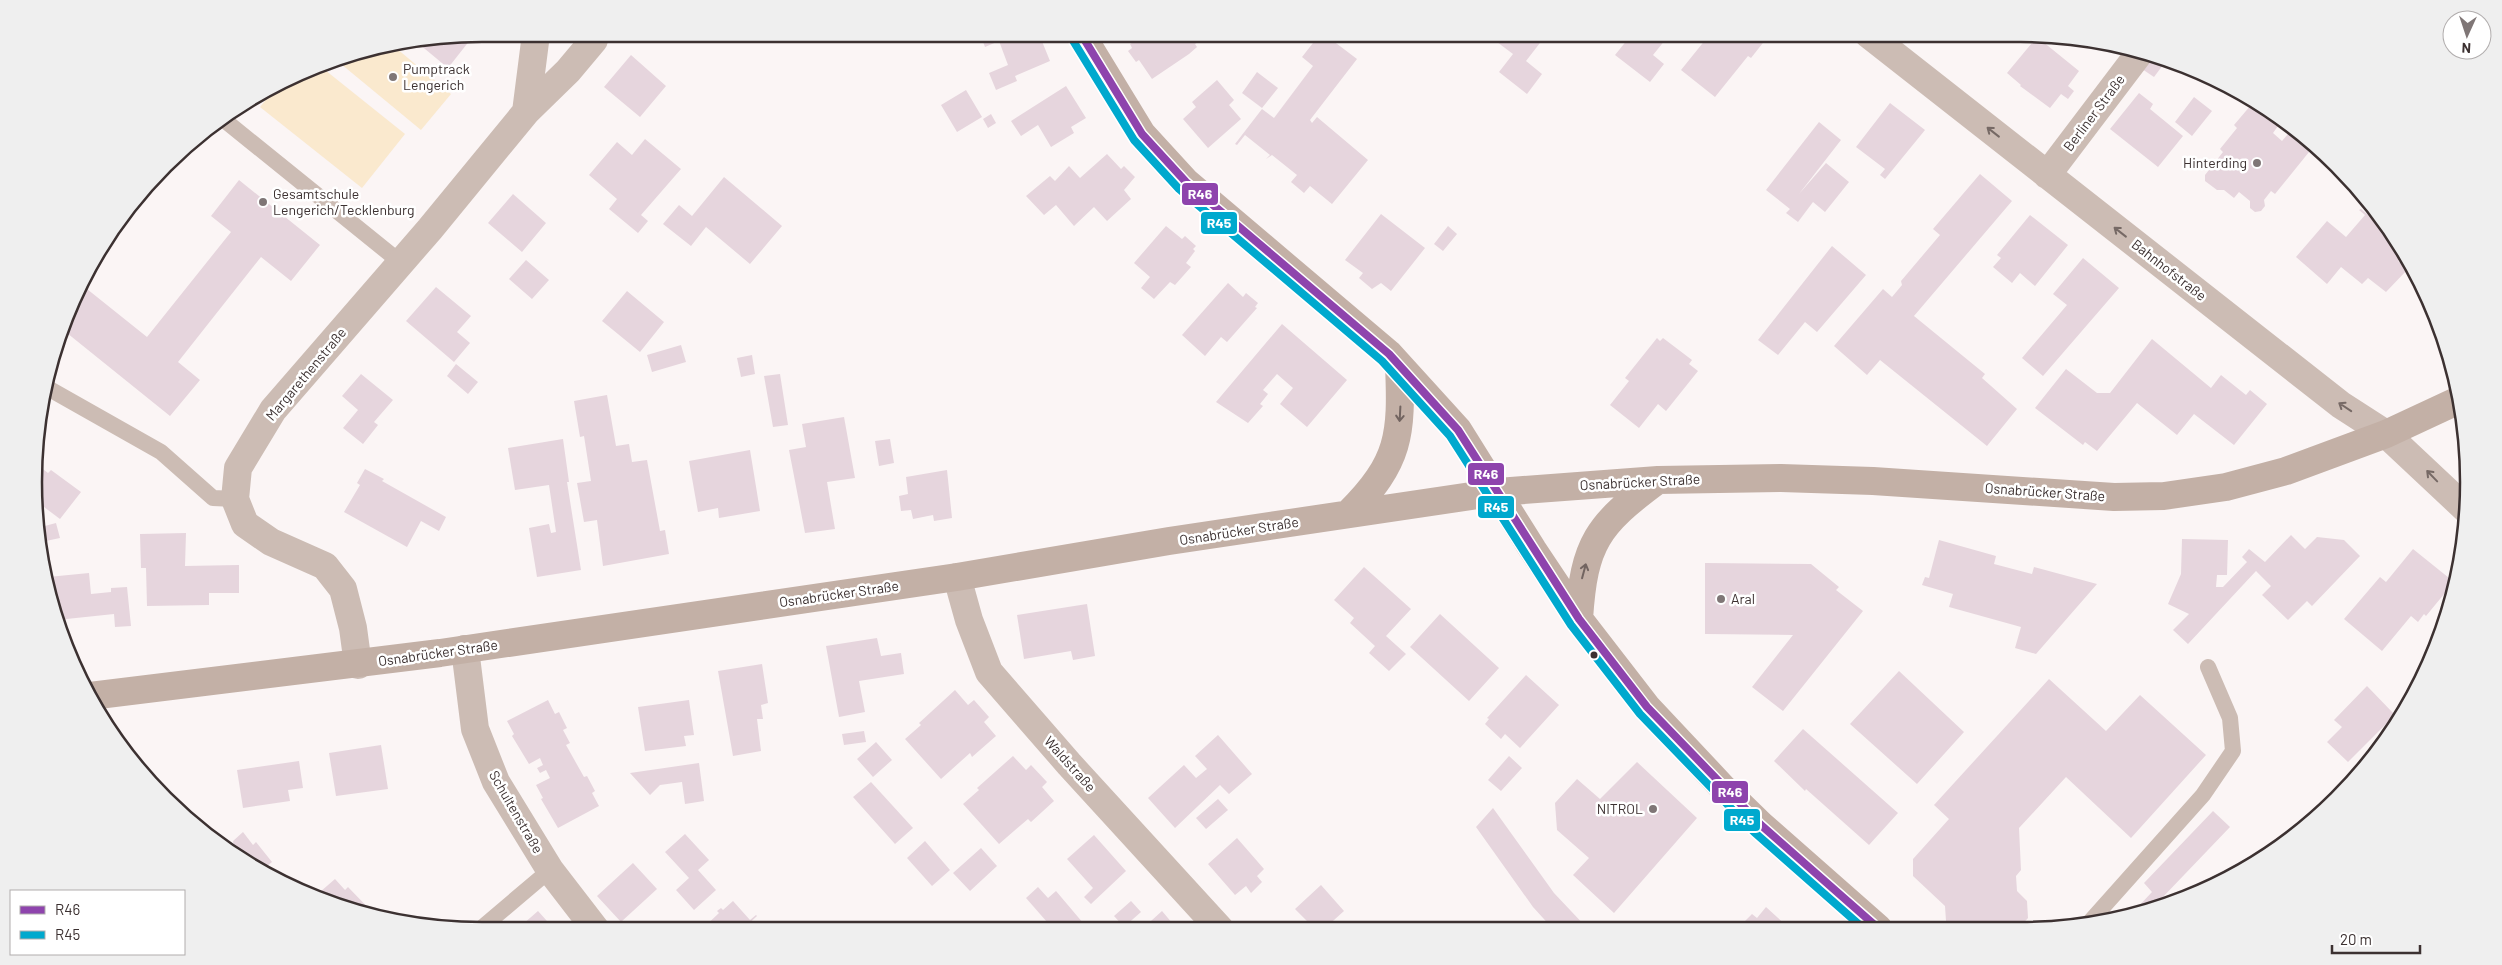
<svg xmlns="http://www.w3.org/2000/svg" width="2502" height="965" font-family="Barlow,sans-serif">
<rect width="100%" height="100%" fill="#fbf5f5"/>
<path fill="#fae9ce" d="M396 48 451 94 421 130 335 59Z
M320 66 405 134 362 188 260 107 278 85Z"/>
<path fill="#e6d5dd" d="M980 34H1039L1050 61 1015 76 1017 81 996 90 989 73 1008 65 999 41 985 47Z
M1146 34H1211L1195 44 1197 47 1189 54 1152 79 1139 60 1136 62 1128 51 1132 48 1130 44Z
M1320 34H1324L1357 59 1310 120 1312 123 1317 117 1368 160 1332 204 1310 186 1304 193 1291 182 1297 175 1272 155 1266 159 1270 155 1245 135 1237 145 1235 144 1262 109 1274 118 1313 66 1302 57Z
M1497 34H1556L1548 43 1543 39 1526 61 1542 74 1527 94 1499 72 1513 54 1493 39Z
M1632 34H1670L1653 55 1664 64 1650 82 1615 55Z
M1710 34H1770L1751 58 1748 56 1715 97 1681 70Z
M474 35 448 68 419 44Z
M2037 37 2079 71 2068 86 2074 91 2068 99 2061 94 2050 108 2020 86 2021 85 2007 73Z
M631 55 666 86 640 117 604 87Z
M2152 55 2166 61 2154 77 2142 69Z
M1257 72 1278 88 1262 108 1242 93Z
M1217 80 1234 100 1229 105 1241 119 1208 148 1183 119 1196 107 1192 102Z
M1066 86 1086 118 1071 127 1074 133 1051 147 1038 125 1021 136 1011 121Z
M966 90 982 117 957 132 941 105Z
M2139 93 2153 104 2150 109 2183 136 2158 167 2110 129Z
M2194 97 2212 111 2192 136 2175 122Z
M1890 103 1925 130 1885 179 1880 175 1885 169 1856 147Z
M2251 105 2278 126 2273 133 2282 141 2288 134 2309 152 2275 194 2271 191 2264 200 2265 206 2261 211 2255 212 2250 208V201L2239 192 2234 198 2224 190H2217L2205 181V175L2223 152 2220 149 2237 128 2234 125Z
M991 114 996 123 988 128 983 119Z
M1819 122 1841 140 1799 194 1826 163 1849 182 1825 212 1813 202 1798 222 1786 213 1790 209 1766 190Z
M645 139 681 169 641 215 648 221 638 233 609 209 617 199 589 175 617 142 632 155Z
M1107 154 1121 169 1124 166 1135 177 1124 190 1131 199 1107 221 1094 207 1074 226 1056 205 1044 215 1026 196 1050 176 1055 181 1069 166 1080 178Z
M1980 174 2012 201 1914 316 1985 374 1982 378 2017 409 1987 446 1880 360 1867 375 1834 346 1883 289 1892 297 1902 285 1901 281 1940 235 1933 229Z
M724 177 782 226 750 264 706 227 691 246 663 224 679 205 692 216Z
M239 180 320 245 291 281 261 257 178 362 200 380 170 416 62 329 82 285 147 337 231 232 211 216Z
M513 194 546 223 522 252 488 223Z
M2361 209 2384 228 2385 226 2405 253 2398 261 2408 269 2386 292 2368 278 2362 284 2341 267 2327 284 2296 257 2327 221 2346 237 2365 215 2359 210Z
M1381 214 1425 248 1391 291 1381 283 1372 289 1359 278 1363 273 1345 260Z
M2030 215 2068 245 2035 286 2020 273 2012 283 1993 267 2001 258 1997 255Z
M1166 226 1182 239 1185 236 1196 246 1193 249 1195 251 1186 263 1191 267 1175 285 1170 282 1154 299 1141 288 1150 277 1134 263Z
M1448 226 1457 234 1443 251 1434 244Z
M1832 246 1866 275 1817 332 1805 322 1778 355 1758 340Z
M2083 258 2119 288 2043 376 2022 358 2067 305 2053 294Z
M526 260 549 280 532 299 509 279Z
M1228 283 1243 297 1246 293 1258 303 1255 307 1257 308 1227 342 1221 337 1205 356 1182 335Z
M436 287 471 316 457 332 470 343 454 362 406 321Z
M627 291 664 322 640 352 602 321Z
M1282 324 1347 380 1307 427 1280 404 1293 388 1277 374 1263 390 1268 394 1260 404 1263 406 1248 423 1216 402Z
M1657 338 1660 341 1663 338 1692 360 1689 364 1698 371 1666 411 1658 404 1639 428 1610 405 1629 381 1625 378Z
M2152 339 2211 388 2221 375 2246 395 2250 390 2267 404 2234 445 2194 414 2177 435 2137 403 2097 451 2085 442 2083 445 2035 408 2066 369 2097 393H2110Z
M681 345 686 362 652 372 647 355Z
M752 355 755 374 741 377 737 358Z
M456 364 478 382 468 394 447 376Z
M361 374 393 400 374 422 378 425 363 444 343 428 358 410 342 396Z
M780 374 788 425 773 427 764 376Z
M607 395 616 446 629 444 632 462 647 460 660 531 665 530 669 554 603 566 597 520 584 522 577 483 591 481 584 436 580 437 574 401Z
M844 417 855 478 827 482 835 529 805 533 789 450 806 447 802 424Z
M563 439 569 482H567L581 570 537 577 529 528 549 524 551 533 556 532 549 485 515 490 508 448Z
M890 439 894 463 879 466 875 441Z
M750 450 760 511 719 518 718 508 698 512 689 461Z
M39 466 48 473 51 470 81 492 60 519 40 504Z
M365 469 384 479 382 481 446 517 439 531 421 521 407 547 344 512 360 485 357 483Z
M947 470 952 518 934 521 933 515 913 519 911 510 901 511 899 496 908 494 906 477Z
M56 523 60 538 41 542V527Z
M186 533 185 566 239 565V593H209V605L147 606 146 568H141L140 534Z
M2291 535 2305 549 2317 537 2344 540 2360 556 2312 606 2307 601 2288 620 2262 595 2271 586 2256 571 2188 644 2173 630 2189 614 2168 604 2181 574 2182 539 2228 540 2227 575H2217L2216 587H2223L2247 562 2242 557 2249 549 2265 562Z
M1939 540 1996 556 1994 564 2032 574 2034 567 2097 584 2036 654 2015 648 2021 627 1949 607 1953 594 1922 585 1925 577 1929 578Z
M2413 549 2454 582 2426 616 2424 614 2418 622 2411 616 2382 651 2344 619 2380 577 2386 582Z
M1705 563 1811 564 1839 587 1836 590 1863 611 1783 711 1752 687 1793 635 1705 634Z
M1364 567 1411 609 1386 636 1406 654 1389 671 1369 653 1375 646 1350 623 1354 618 1334 600Z
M89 573 91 594 111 592V588L127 587 131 626 115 627 114 614 57 620 46 580H48V577Z
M1087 604 1095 656 1073 660 1071 651 1024 659 1017 615Z
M1440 614 1499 668 1469 701 1410 647Z
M877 638 881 656 901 653 904 674 859 681 865 712 839 717 826 646Z
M762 664 768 703 761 705 763 719H757L761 751 733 756 718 671Z
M1899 671 1964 732 1917 784 1850 724Z
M1526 675 1559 705 1520 748 1505 734 1501 739 1485 724 1489 719 1487 718Z
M2049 679 2106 731 2140 695 2206 755 2131 838 2066 777 2019 828 2021 870 2016 876 2017 891 2027 901 2028 918 2019 928H1953L1946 921 1945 906 1913 876V859L1949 819 1934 805Z
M2367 686 2395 715 2348 762 2327 742 2342 727 2334 720Z
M955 690 968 705 974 700 989 717 984 722 996 736 972 757 970 753 941 779 905 739 921 725 919 723Z
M548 700 555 714 559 712 567 728 563 730 570 743 566 745 584 777 587 776 595 791 592 793 599 806 558 828 541 799 543 798 536 785 550 778 546 770 540 773 537 768 543 765 540 758 529 764 512 736 514 734 507 721Z
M689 700 694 735 684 736 686 746 645 751 638 707Z
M1803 729 1898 813 1869 845 1806 789 1805 791 1774 761Z
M864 731 866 742 844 745 842 734Z
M1218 735 1252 774 1229 794 1220 785 1175 828 1148 798 1184 765 1196 778 1207 769 1195 756Z
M876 742 892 760 873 777 857 759Z
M381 745 388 789 336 796 329 753Z
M1013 756 1026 770 1031 765 1047 782 1042 787 1054 801 1031 822 1028 819 999 844 963 804 979 790 977 788Z
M1509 756 1522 768 1501 791 1488 780Z
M299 761 303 788 288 790 290 801 243 808 237 770Z
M1637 762 1697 818 1614 913 1573 875 1589 858 1557 830 1555 803 1577 779 1600 799Z
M699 763 704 801 685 804 682 782 660 785 650 795 630 773Z
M871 782 913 828 895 844 853 797Z
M1218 799 1228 810 1206 829 1196 818Z
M1493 808 1554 893 1588 929H1553L1533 907 1476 827Z
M2213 811 2230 827 2161 899 2164 901 2135 910 2152 892 2144 883Z
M243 832 253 845 256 842 272 862 261 871 235 855 233 841Z
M685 834 709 860 698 870 716 890 694 910 676 890 689 878 665 852Z
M1094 835 1126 871 1091 904 1084 897 1093 888 1067 859Z
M1237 838 1264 869 1257 876 1262 882 1251 893 1246 886 1235 895 1208 864Z
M925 841 950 870 932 886 907 858Z
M981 848 997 866 970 891 953 873Z
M633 863 657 889 621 922 597 896Z
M335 879 345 890 348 887 377 917 366 916 329 902 320 892Z
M1321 885 1344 911 1324 929H1307L1303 925 1307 921 1295 909Z
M1038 887 1048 898 1056 891 1089 930H1054L1026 898Z
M733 901 750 920 756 915 757 916 741 931H700L719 913 717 911 721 908 723 910Z
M1131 901 1141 912 1124 927 1114 916Z
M1766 907 1789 928H1738L1752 914 1757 918Z
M538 911 556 931H515Z
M1162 911 1173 924 1175 922 1182 930H1141Z"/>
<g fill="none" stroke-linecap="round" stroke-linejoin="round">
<path stroke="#ccbcb4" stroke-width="16" d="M223 119 400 262
M46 387 161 452 213 498 235 499
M2087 925 2203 795 2233 751 2230 718 2208 667
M478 931 550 870"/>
<path stroke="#ccbcb4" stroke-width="28" d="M1868 34 2341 405 2386 434 2467 510
M526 112 536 34
M2047 175 2141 51
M957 577 969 620 989 672 1069 764 1220 929
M465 649 475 729 496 782 550 870 597 931
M358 665 353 628 343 589 325 566 271 542 245 524 235 499 238 468 273 410 430 229 526 112 568 71 594 40 595 34"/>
<path stroke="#c3b0a6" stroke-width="28" d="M1081 34 1142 134 1186 182 1389 354 1458 430 1533 550 1579 619 1647 707 1723 788 1761 825 1878 928
M1349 513C1400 462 1402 435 1399 365
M1579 619C1584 543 1597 525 1658 480
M90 696 440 653 957 577 1169 541 1498 492 1658 480 1781 478 1873 481 2114 497 2164 496 2226 487 2286 471 2386 434 2459 400"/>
<g stroke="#fff" stroke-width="11">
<path id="bus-1" d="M1081 34 1142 134 1186 182 1389 354 1458 430 1579 619 1647 707 1761 825 1878 928"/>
</g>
<g stroke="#fff" stroke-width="11">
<path id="bus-2" d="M1072 39 1134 140 1179 189 1382 361 1450 436 1571 625 1640 714 1754 832 1863 928"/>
</g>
<use href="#bus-1" stroke="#8e44ad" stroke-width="8"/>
<use href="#bus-2" stroke="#00a9ce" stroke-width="8"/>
</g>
<defs><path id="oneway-shaft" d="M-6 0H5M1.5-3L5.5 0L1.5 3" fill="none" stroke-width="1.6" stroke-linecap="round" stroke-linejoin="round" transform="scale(1.25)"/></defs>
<g stroke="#766965">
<use href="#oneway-shaft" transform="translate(1993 132) rotate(-142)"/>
<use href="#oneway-shaft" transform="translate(2120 232) rotate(-142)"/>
<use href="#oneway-shaft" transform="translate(2345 407) rotate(-146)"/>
<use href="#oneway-shaft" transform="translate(2432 476) rotate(-134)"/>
</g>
<g stroke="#726460">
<use href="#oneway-shaft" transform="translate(1400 414) rotate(93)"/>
<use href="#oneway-shaft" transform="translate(1584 571) rotate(-75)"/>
</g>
<g fill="#7f7676" stroke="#fff" stroke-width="2">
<circle cx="393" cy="77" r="5"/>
<circle cx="2257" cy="163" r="5"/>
<circle cx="263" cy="202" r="5"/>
<circle cx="1721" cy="599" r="5"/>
<circle cx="1653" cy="809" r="5"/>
</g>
<circle fill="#3c3131" stroke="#fff" stroke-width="2" cx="1594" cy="655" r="4.5"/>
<g text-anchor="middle" stroke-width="5" stroke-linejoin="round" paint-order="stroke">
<g font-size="14" fill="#3c3131" stroke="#fff" text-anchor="start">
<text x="403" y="74">Pumptrack<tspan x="403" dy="16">Lengerich</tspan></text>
<text x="2247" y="168" text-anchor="end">Hinterding</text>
<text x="273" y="199">Gesamtschule<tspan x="273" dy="16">Lengerich/Tecklenburg</tspan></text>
<text x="1731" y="604">Aral</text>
<text x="1643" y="814" text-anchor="end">NITROL</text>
</g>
<g font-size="14" fill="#3c3131" stroke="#fff">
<text transform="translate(2094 113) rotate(-53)" y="5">Berliner Straße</text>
<text transform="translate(2169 270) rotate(38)" y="5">Bahnhofstraße</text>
<text transform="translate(306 374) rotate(-50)" y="5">Margarethenstraße</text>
<text transform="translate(1640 482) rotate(-3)" y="5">Osnabrücker Straße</text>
<text transform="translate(2045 492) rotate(4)" y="5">Osnabrücker Straße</text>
<text transform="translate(1239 531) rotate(-9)" y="5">Osnabrücker Straße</text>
<text transform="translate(839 594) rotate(-8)" y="5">Osnabrücker Straße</text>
<text transform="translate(438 653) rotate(-8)" y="5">Osnabrücker Straße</text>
<text transform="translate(1070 764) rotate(48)" y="5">Waldstraße</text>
<text transform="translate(516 812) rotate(60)" y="5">Schultenstraße</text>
</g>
</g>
<path d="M0 0H2502V965H0ZM482 42H2020A440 440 0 0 1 2460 482V482A440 440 0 0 1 2020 922H482A440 440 0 0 1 42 482V482A440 440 0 0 1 482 42Z" fill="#efefef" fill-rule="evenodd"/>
<path fill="none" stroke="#3c3131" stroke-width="2.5" d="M482 42H2020A440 440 0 0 1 2460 482V482A440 440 0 0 1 2020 922H482A440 440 0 0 1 42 482V482A440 440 0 0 1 482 42Z"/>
<g stroke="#fff" stroke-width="2">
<rect x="1181" y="182" width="38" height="24" rx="5" fill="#8e44ad"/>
<rect x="1200" y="211" width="38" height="24" rx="5" fill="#00a9ce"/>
<rect x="1467" y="462" width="38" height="24" rx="5" fill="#8e44ad"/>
<rect x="1477" y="495" width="38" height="24" rx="5" fill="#00a9ce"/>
<rect x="1711" y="780" width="38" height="24" rx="5" fill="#8e44ad"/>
<rect x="1723" y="808" width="38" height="24" rx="5" fill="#00a9ce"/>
</g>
<g font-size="14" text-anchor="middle" font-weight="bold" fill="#fff">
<text x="1200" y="199">R46</text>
<text x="1219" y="228">R45</text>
<text x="1486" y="479">R46</text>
<text x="1496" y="512">R45</text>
<text x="1730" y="797">R46</text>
<text x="1742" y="825">R45</text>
</g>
<rect x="10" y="890" width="175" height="65" fill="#ffffff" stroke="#b1adad"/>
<rect x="20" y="906" width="25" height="8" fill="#8e44ad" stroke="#b1adad"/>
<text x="55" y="915" font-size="15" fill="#3c3131">R46</text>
<rect x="20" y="931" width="25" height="8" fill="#00a9ce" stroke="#b1adad"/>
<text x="55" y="940" font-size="15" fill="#3c3131">R45</text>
<g transform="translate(2467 35) rotate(183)"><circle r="24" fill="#ffffff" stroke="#b1adad"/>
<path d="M0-4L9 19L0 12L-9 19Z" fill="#7f7676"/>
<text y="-8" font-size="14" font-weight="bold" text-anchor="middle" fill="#3c3131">N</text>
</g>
<path d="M2332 945v8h88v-8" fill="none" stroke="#3c3131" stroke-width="2.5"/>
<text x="2340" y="945" font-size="15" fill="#3c3131" stroke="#ffffff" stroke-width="4" paint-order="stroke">20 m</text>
</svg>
